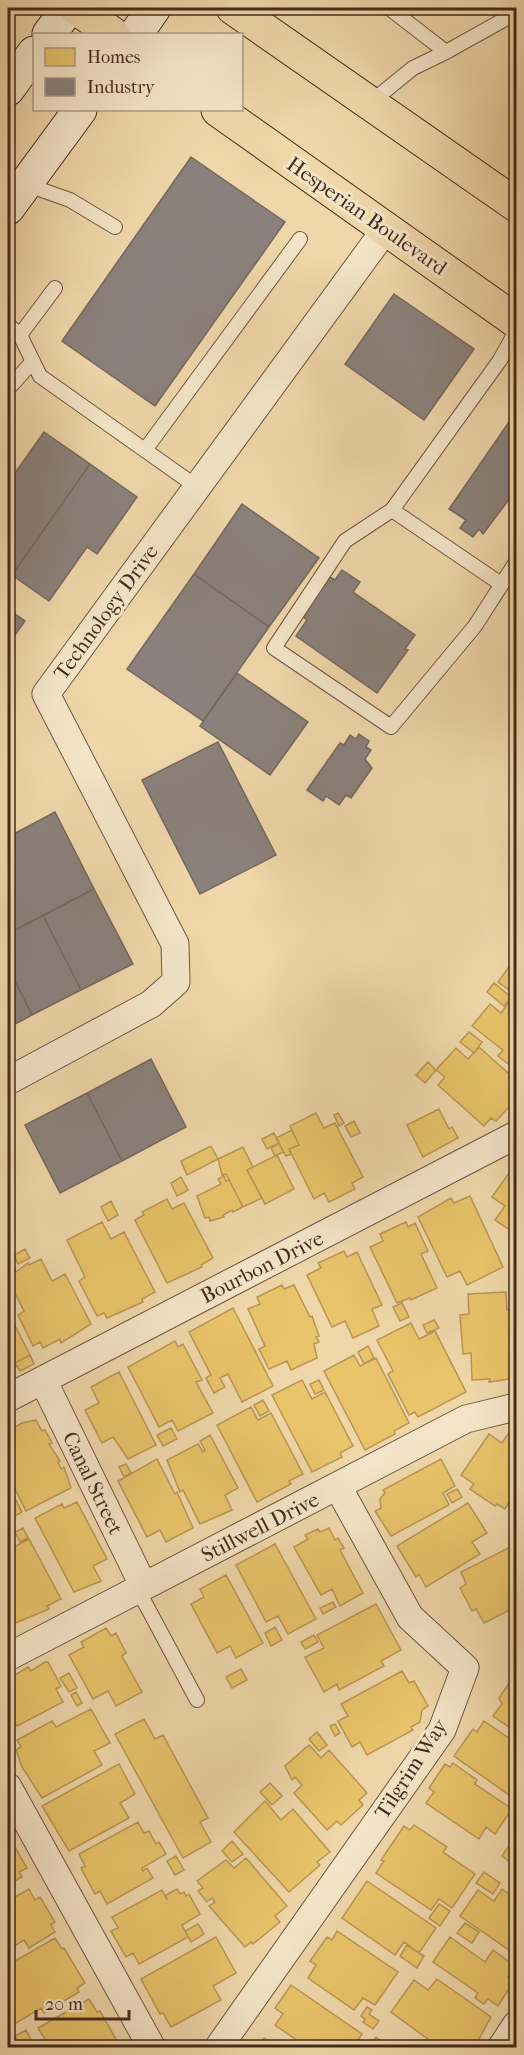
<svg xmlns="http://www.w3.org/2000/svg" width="524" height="2055" font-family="'IM FELL French Canon',serif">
<rect width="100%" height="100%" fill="#efd7aa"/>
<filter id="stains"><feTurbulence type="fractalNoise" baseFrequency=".00333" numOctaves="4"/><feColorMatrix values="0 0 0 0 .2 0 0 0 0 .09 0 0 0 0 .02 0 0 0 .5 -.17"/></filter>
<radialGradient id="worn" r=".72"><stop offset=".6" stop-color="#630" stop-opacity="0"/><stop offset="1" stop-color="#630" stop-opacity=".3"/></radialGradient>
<path fill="#e9c46a" stroke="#b89653" stroke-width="1.5" d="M516 957V995L498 982Z
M494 983 511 997 504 1006 487 992Z
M509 1002 516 1008V1070L498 1056 503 1050 472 1026 490 1004 501 1013Z
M469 1032 482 1042 474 1053 460 1042Z
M479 1047 516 1080V1092L512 1097 515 1100 496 1121 491 1118 484 1126 438 1085 445 1077 436 1070 456 1048 468 1059Z
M428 1062 436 1070 425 1083 416 1075Z
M439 1109 449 1129 452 1127 458 1138 423 1157 407 1125Z
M316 1113 324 1128 335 1123 363 1177 352 1183 355 1189 329 1202 324 1193 314 1199 289 1149 299 1145 290 1126Z
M338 1113 344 1123 339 1126 334 1115Z
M354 1121 360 1133 351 1137 345 1126Z
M292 1130 299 1145 289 1149 291 1154 286 1156 276 1138Z
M274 1133 279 1143 267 1149 262 1139Z
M279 1143 283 1152 275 1156 271 1148Z
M211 1146 218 1159 187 1175 181 1161Z
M243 1147 253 1167 247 1170 262 1198 243 1207 226 1174 222 1175 218 1159Z
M277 1155 294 1189 265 1204 247 1170Z
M516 1163V1234L495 1220 505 1206 492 1197Z
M224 1176 226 1181 229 1180 242 1205 241 1208 233 1212 232 1210 223 1215 224 1217 210 1221 209 1217 205 1218 197 1196 221 1184 218 1179Z
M181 1177 188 1190 177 1196 171 1183Z
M470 1196 503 1267 467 1285 460 1271 447 1277 418 1217 451 1198 454 1203Z
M167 1199 172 1209 184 1203 213 1258 201 1265 202 1267 167 1283 135 1220 144 1215 142 1212Z
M111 1201 118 1215 108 1221 101 1207Z
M102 1222 111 1239 124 1232 155 1292 142 1299 143 1302 107 1318 104 1313 97 1316 79 1281 85 1277 67 1240Z
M406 1222 408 1227 415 1223 428 1251 421 1254 437 1288 411 1300 410 1298 397 1303 370 1247 383 1241 380 1234Z
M25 1249 30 1258 18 1264 14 1255Z
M344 1251 347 1257 357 1252 382 1305 372 1309 379 1326 353 1338 345 1321 332 1327 307 1275 321 1268 318 1263Z
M41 1259 52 1281 65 1274 91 1324 61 1343 60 1339 43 1348 40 1342 33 1346 18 1315 24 1311 8 1279 9 1272 15 1269 16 1272 28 1263 29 1265Z
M511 1272H516V1286H512Z
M282 1285 284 1289 294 1285 310 1317 312 1316 319 1336 316 1337 319 1342 314 1344 317 1358 291 1370 287 1361 269 1369 259 1349 265 1346 248 1309 260 1304 257 1297Z
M506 1292 507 1310 516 1309V1378L489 1382 490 1379 472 1380 471 1353 463 1354 460 1315 469 1314 468 1294Z
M402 1303 409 1317 400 1321 393 1307Z
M233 1308 273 1386 242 1402 228 1374 220 1378 225 1387 214 1393 206 1378 211 1375 189 1332Z
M8 1312 30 1355 15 1363 17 1366 8 1371Z
M434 1320 439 1328 427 1333 423 1325Z
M411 1323 419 1339 435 1331 466 1392 418 1417 415 1412 409 1415 388 1374 393 1371 377 1340Z
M175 1341 178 1347 183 1344 202 1380 196 1382 213 1413 178 1431 172 1420 159 1427 128 1367Z
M368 1346 374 1358 364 1364 358 1352Z
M30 1355 34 1364 20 1371 15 1363Z
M354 1355 360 1366 376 1358 409 1423 394 1431 395 1434 365 1450 324 1371Z
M119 1372 156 1445 128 1459 113 1437 102 1443 85 1410 99 1403 91 1387Z
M302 1380 312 1399 325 1392 353 1446 340 1453 342 1457 312 1472 272 1395Z
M319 1380 324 1390 315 1394 310 1384Z
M263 1400 269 1411 260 1416 254 1405Z
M251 1407 258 1420 271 1413 303 1474 289 1481 291 1484 257 1502 217 1425Z
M36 1420 42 1431 45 1430 52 1443 49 1444 60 1461 58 1462 61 1469 64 1467 71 1488 26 1511 8 1475V1431L22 1423Z
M514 1425 516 1427V1491L505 1509 497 1504 495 1506 470 1489 474 1484 461 1475 489 1434 502 1443Z
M171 1428 177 1439 163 1446 157 1435Z
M210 1435 238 1488 225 1495 232 1510 200 1524 183 1490 180 1492 167 1460 198 1444 203 1452 205 1450 200 1441Z
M157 1459 175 1494 177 1492 193 1528 166 1542 160 1530 147 1537 118 1481Z
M441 1459 455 1486 443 1493 449 1505 391 1536 375 1511 381 1508 380 1499 385 1493 383 1490Z
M126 1464 131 1473 124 1477 119 1467Z
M8 1484 22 1512 8 1520Z
M457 1489 462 1497 452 1503 447 1494Z
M77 1502 107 1559 93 1566 101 1581 74 1592 35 1518 62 1504 64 1508Z
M468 1503 487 1533 472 1542 480 1554 426 1587 419 1574 416 1577 397 1546Z
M23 1528 28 1538 20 1542 15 1532Z
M329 1528 335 1540 338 1538 344 1548 340 1550 363 1593 340 1606 332 1589 321 1595 294 1547 308 1539 305 1535 318 1529 320 1532Z
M9 1533 16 1546 29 1539 61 1599 47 1606 49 1609 13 1624 10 1619 8 1620Z
M275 1544 316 1619 288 1634 278 1616 266 1622 236 1565Z
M516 1544V1607L484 1623 476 1609 472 1611 460 1588 466 1584 461 1572Z
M226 1575 263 1643 236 1658 230 1646 217 1653 191 1604 204 1597 200 1589Z
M333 1602 336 1607 323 1614 320 1608Z
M376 1604 401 1650 381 1661 384 1666 339 1690 337 1684 324 1692 305 1657 324 1648 317 1635Z
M275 1627 282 1640 271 1646 265 1633Z
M106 1628 111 1636 116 1633 126 1653 122 1656 142 1692 116 1706 108 1691 93 1699 69 1655 84 1647 81 1642Z
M314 1635 318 1642 305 1649 301 1642Z
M45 1662H48L61 1686 56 1689 63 1702 17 1726 8 1714V1684L15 1680 13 1676 28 1667 31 1671Z
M241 1669 247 1680 232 1688 226 1677Z
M402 1671 409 1683 414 1681 428 1706 422 1710 420 1722 411 1727 413 1730 367 1755 360 1742 352 1747 338 1721 348 1716 341 1704Z
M69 1673 77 1688 69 1692 60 1678Z
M516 1677V1732L493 1716 502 1704 499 1698 512 1679Z
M76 1692 82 1703 77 1706 71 1695Z
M91 1709 110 1743 94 1751 102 1765 42 1798 22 1767 16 1750 21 1747 17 1740 52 1721 56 1727Z
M144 1719 155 1739 163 1735 208 1818 200 1822 211 1842 183 1858 115 1734Z
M484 1721 516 1743V1800L454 1756 473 1729 477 1732Z
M335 1724 340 1733 335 1736 330 1726Z
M317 1732 327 1745 319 1751 309 1739Z
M309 1745 321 1758 329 1750 367 1793 359 1800 363 1805 341 1825 337 1821 327 1830 294 1793 302 1785 295 1777 292 1780 285 1766Z
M453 1763 477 1780 475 1784 512 1809 495 1834 486 1827 479 1839 426 1803 434 1792 429 1788 445 1764 450 1767Z
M119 1764 135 1794 120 1803 129 1818 69 1851 42 1806Z
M270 1783 282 1796 272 1805 260 1792Z
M265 1801 281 1820 293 1809 330 1852 317 1862 320 1865 289 1892 234 1832Z
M138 1822 144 1833 149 1831 156 1844 159 1842 166 1854 142 1868 143 1871 147 1868 153 1878 107 1904 100 1891 95 1894 81 1868 85 1866 79 1854Z
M414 1825 447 1847 443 1852 475 1874 452 1908 439 1899 431 1910 376 1873 384 1861 381 1860 404 1826 410 1830Z
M516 1835V1866L502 1856Z
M9 1837 27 1868 19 1872 22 1877 8 1885Z
M232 1841 243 1854 232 1862 222 1851Z
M176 1856 184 1870 175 1875 167 1861Z
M246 1858 287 1906 275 1916 280 1922 253 1944 251 1942 245 1947 209 1906 215 1902 212 1898 207 1902 198 1891 203 1888 197 1881 226 1860 234 1868Z
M484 1872 500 1883 493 1894 476 1883Z
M367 1881 436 1928 419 1953 404 1942 395 1955 342 1918Z
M29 1889 35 1900 40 1897 55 1922 51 1925 55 1932 29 1948 24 1940 8 1950V1901Z
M177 1889 180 1894 184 1892 186 1896 189 1894 200 1914 182 1925 188 1937 139 1964 133 1953 126 1957 111 1931 118 1928 112 1917 162 1890 167 1900 166 1895Z
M502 1889 516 1899V1955L460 1916 478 1890 494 1901Z
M439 1904 450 1911 440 1926 429 1918Z
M465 1923 479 1932 472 1943 457 1933Z
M198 1924 204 1934 191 1942 185 1931Z
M337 1931 398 1972 375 2005 363 1998 354 2010 308 1978 316 1965 310 1961 327 1937 332 1940Z
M216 1937 236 1973 213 1986 221 2000 171 2027 163 2013 160 2014 141 1979Z
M450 1937 485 1962 493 1950 515 1966 508 1977 514 1981 498 2006 488 1999 484 2004 475 1998 478 1993 433 1962Z
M55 1938 62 1949 64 1948 85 1983 77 1988 79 1992 44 2013 41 2008 11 2026 8 2020V1965Z
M407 1945 424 1956 417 1968 400 1956Z
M437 1979 491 2017 474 2048H440L391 2012 414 1980 428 1990Z
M291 1985 362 2034 353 2048H308L275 2025 283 2014 275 2008Z
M89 1999 97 2012 100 2011 117 2041 105 2048H35L46 2041 38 2028Z
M367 2007 372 2010 369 2014 379 2021 373 2029 363 2022 365 2019 361 2016Z
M26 2030 34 2045 21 2048 15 2036Z
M376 2037 390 2048 369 2047Z
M264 2038 279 2048H251L255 2042 259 2045Z"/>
<path fill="#8a817c" stroke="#75675f" stroke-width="1.5" d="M191 157 285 222 155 406 62 341Z
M394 294 474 349 424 420 345 364Z
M516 412V490L483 534 479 529 473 537 460 528 466 520 449 509Z
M44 432 90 464 12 575 8 572V483Z
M90 464 137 497 97 554 87 547 49 601 12 575Z
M242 504 319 558 269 627 194 574Z
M342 570 360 582 353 592 415 635 405 649 408 650 377 693 296 636 307 620 302 616 330 577 335 580Z
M194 574 269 627 203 721 127 669Z
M8 609 25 621 8 645Z
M237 673 308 722 270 775 200 726Z
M359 734 369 741 366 747 371 750 365 759 372 768 351 798 346 795 339 805 326 796 323 801 307 790 340 743 344 745 350 735 356 739Z
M218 742 276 855 200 894 142 780Z
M55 812 94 889 8 934V837Z
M94 889 133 964 81 990 43 915Z
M43 915 81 990 32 1015 8 967V934Z
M8 967 32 1015 8 1028Z
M151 1059 186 1127 122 1161 87 1093Z
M87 1093 122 1161 60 1193 25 1125Z"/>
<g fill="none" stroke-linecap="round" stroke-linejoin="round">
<g stroke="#705640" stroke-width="16">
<path id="service" d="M389 8 446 52 516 13
M370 103 413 68 446 52
M25 184 70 200 115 227
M8 325 20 335 40 376 197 487
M516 331 500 360 392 510 345 541 274 648 391 727 475 626 516 562
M20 335 55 288
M8 389 33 361
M145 450 300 239
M392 510 501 584
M137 1588 197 1700"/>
</g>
<g stroke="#705640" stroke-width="29">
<path id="minor" d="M8 1081 151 1004 176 982 175 944 46 694 385 230
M43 1380 143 1585
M8 1398 516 1135
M8 1657 466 1419 516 1407
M8 1787 152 2048
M218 2048 442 1730 465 1668 410 1617 338 1487
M501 2048 516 2025"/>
</g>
<g stroke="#452b1c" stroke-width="35">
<path id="secondary" d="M49 34 69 8
M136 34 154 8
M8 89 34 53
M8 208 80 110"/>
</g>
<g stroke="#452b1c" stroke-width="35">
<path id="primary" d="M76 8 113 34
M233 8 516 205
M218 110 516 321"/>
</g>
<use href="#service" stroke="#f5e5c8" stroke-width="14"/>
<use href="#minor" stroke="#f5e5c8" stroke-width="27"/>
<use href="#secondary" stroke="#f5e5c8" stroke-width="33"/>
<use href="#primary" stroke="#efd7aa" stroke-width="33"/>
</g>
<g text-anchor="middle" stroke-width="6" stroke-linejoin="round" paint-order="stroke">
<g font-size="21" fill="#452b1c" stroke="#f5e5c8">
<text transform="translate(367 216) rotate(35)" y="7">Hesperian Boulevard</text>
<text transform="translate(106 612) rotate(-54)" y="7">Technology Drive</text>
<text transform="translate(262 1267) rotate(-27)" y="7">Bourbon Drive</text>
<text transform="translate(93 1483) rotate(64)" y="7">Canal Street</text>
<text transform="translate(260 1527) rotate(-27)" y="7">Stillwell Drive</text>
<text transform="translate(411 1769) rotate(-57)" y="7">Tilgrim Way</text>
</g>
</g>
<rect width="524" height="2055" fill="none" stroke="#efd7aa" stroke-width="30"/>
<rect x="9" y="9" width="506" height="2037" fill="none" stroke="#452b1c" stroke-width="3"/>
<rect x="15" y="15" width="494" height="2025" fill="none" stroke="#452b1c" stroke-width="1.5"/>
<rect x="33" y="33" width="210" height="78" fill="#f5e5c8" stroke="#af9b83" stroke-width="1.5"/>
<rect x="45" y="48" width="30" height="18" fill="#e9c46a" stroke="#af9b83" stroke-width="1.5"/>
<text x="87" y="63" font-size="18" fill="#452b1c">Homes</text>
<rect x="45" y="78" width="30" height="18" fill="#8a817c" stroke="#af9b83" stroke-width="1.5"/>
<text x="87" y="93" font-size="18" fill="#452b1c">Industry</text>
<path d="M36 2010v9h93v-9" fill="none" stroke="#452b1c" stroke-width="3"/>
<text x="45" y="2010" font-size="18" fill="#452b1c" stroke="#f5e5c8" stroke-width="4.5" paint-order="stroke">20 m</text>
<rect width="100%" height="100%" filter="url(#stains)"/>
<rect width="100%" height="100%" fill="url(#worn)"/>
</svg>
